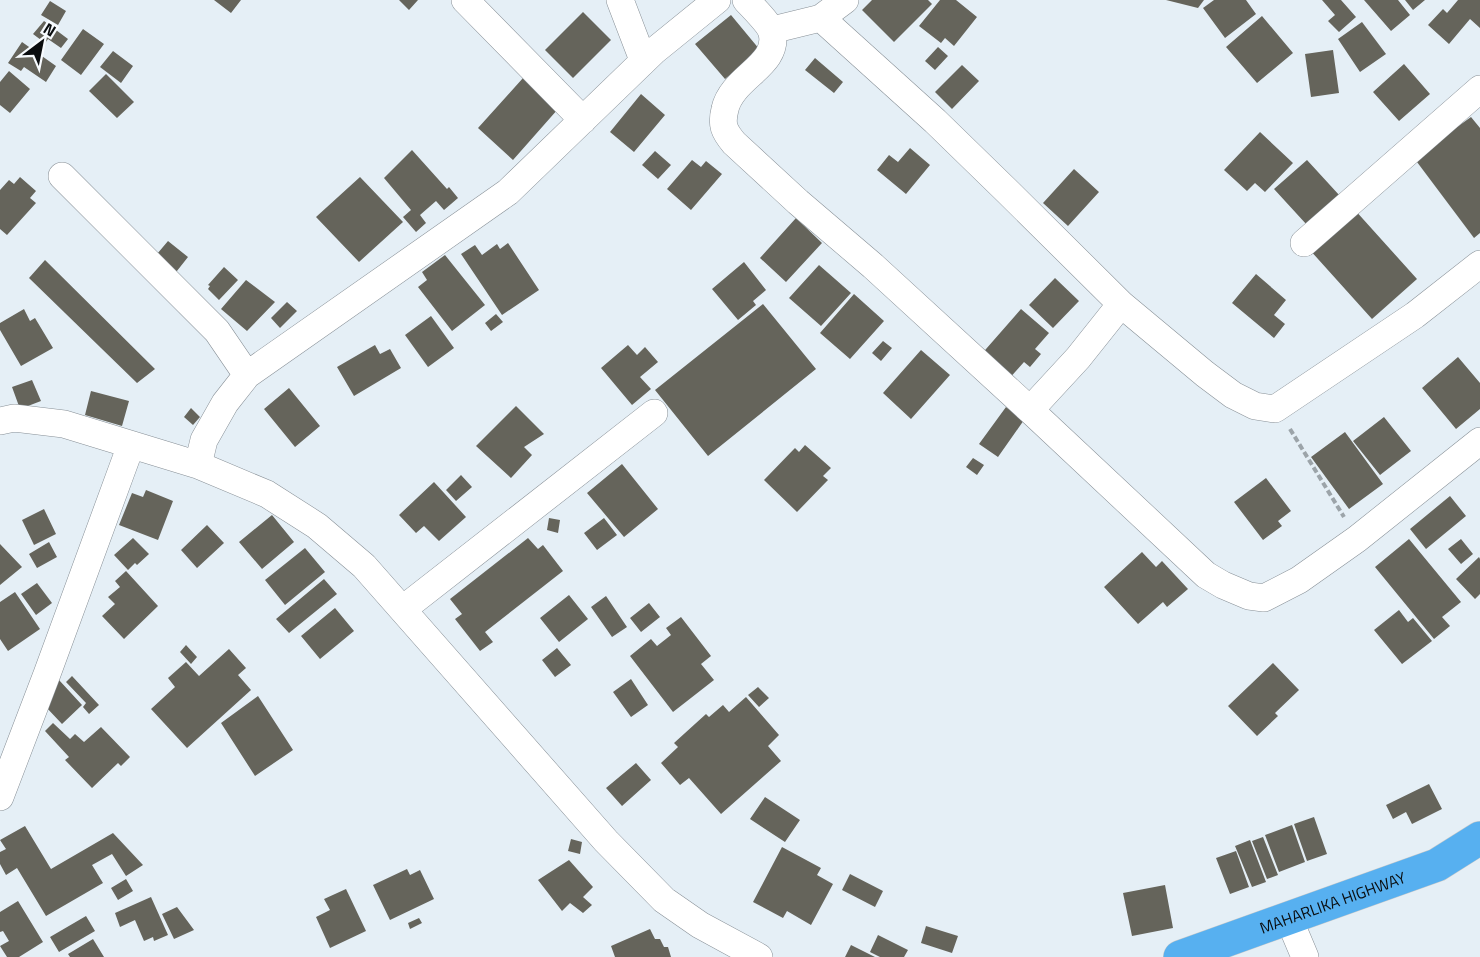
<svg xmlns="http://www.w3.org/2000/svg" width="1480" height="957" font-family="'Titillium Web',sans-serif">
<rect width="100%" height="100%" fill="#e5eff6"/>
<path fill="#65645b" d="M214 0H241L231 13Z
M399 0H418L409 10Z
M872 0H928L932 4 894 42 862 10Z
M940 0H956L977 17 954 46 945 38 941 43 919 26Z
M1166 0H1204L1198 8Z
M1214 0H1246L1256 14 1225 38 1203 8Z
M1322 0H1341L1356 17 1339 32 1328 21 1335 15Z
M1364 0H1398L1410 15 1391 31Z
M1405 0H1425L1413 10Z
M1458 0H1480V28L1470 19 1449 44 1428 25 1443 9 1447 13Z
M50 1 66 11 58 25 41 15Z
M583 12 611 40 573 78 545 50Z
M731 15 760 50 725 79 695 44Z
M1262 16 1293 53 1257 83 1226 47Z
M44 21 68 39 61 48 48 39 45 43 33 34Z
M1362 22 1386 54 1360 72 1338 39Z
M83 29 104 44 81 75 61 60Z
M22 42 56 66 46 82 24 67 21 71 8 63Z
M938 47 948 56 935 70 925 61Z
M1333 50 1339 93 1311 97 1305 54Z
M113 51 133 66 121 83 100 67Z
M815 58 843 82 834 93 805 70Z
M1404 64 1430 94 1399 121 1373 92Z
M962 65 979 81 952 109 935 92Z
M9 71 30 89 10 113 0 105V82Z
M106 74 134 102 117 118 89 91Z
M523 78 558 109 513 160 478 128Z
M641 94 665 115 634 152 610 132Z
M1471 117 1480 128V233L1474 238 1414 158Z
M1260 132 1293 163 1265 192 1255 183 1247 191 1224 170Z
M910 148 930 165 906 194 877 170 889 155 898 162Z
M412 150 447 189 449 187 458 198 444 210 436 201 420 215 426 223 416 232 403 217 411 210 384 178Z
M655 151 671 165 658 179 642 165Z
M692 160 701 167 706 161 722 174 691 210 667 189Z
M1307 160 1340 196 1307 225 1274 189Z
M1074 169 1099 192 1068 226 1043 203Z
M20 177 36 191 30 198 36 203 7 235 0 229V190L9 180 14 184Z
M360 177 403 222 359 262 316 217Z
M1354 209 1417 279 1372 319 1309 249Z
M796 218 822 243 786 282 760 258Z
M168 241 188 257 173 276 152 260Z
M508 243 539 290 502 315 461 254 475 245 482 255 497 244 500 249Z
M445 255 485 305 452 331 418 287 427 280 422 272Z
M45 260 155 369 137 383 29 278Z
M744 262 766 290 753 301 756 305 738 320 712 289Z
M819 265 851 293 821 326 789 298Z
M224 267 238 280 219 300 208 289 210 286 208 285Z
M1256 274 1286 300 1274 315 1285 324 1274 338 1232 303Z
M1055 278 1079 301 1053 328 1029 305Z
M246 280 275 302 247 331 221 309Z
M854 294 884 321 850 359 820 333Z
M287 302 297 311 280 328 271 318Z
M763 304 816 369 708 456 655 390Z
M24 309 30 321 35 318 53 348 21 366 0 330V323Z
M1021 309 1049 333 1035 349 1041 354 1030 367 1024 362 1007 381 979 357Z
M496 314 503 322 491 331 485 323Z
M431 316 454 348 428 367 405 335Z
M883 341 892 348 881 361 872 353Z
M375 345 380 354 390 349 401 368 354 396 337 367Z
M628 345 637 355 645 347 658 362 640 377 651 389 632 405 601 368Z
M921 350 950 375 911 419 883 393Z
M1458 357 1480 383V409L1456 429 1422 388Z
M32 380 41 401 20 409 12 387Z
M289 388 320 426 295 447 264 409Z
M91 391 129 401 122 426 85 415Z
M516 406 544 434 524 447 532 455 511 478 476 446Z
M1006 407 1024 420 998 457 979 444Z
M191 408 200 417 193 425 184 417Z
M1384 417 1411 451 1380 475 1353 441Z
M1345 432 1383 484 1349 509 1311 457Z
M805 445 831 468 823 476 828 480 797 512 764 480 795 448 799 452Z
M973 458 984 465 977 475 966 467Z
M622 464 658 509 624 537 587 493Z
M461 475 472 487 456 501 446 490Z
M1266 478 1291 511 1278 521 1282 526 1263 540 1234 502Z
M434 482 466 517 439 541 424 526 416 533 399 515Z
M146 490 173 501 158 540 119 525 132 493 143 497Z
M1450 496 1466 516 1426 549 1410 529Z
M44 509 56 534 34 545 22 520Z
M272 515 294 542 262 569 239 542Z
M549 518 560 520 558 533 547 530Z
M604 518 617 535 597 550 584 533Z
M207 525 224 543 197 568 181 550Z
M133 538 149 554 137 565 135 563 128 570 114 555Z
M528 538 538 549 543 545 563 571 485 632 493 642 480 651 455 619 462 614 450 599Z
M1409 539 1461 602 1442 617 1450 626 1434 639 1375 567Z
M1461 539 1473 554 1461 564 1448 549Z
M49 542 57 557 37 568 29 554Z
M0 544 22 567 0 585Z
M305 548 325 572 285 605 265 580Z
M1142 552 1156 567 1162 561 1188 589 1167 607 1163 602 1138 624 1104 587Z
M1479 557 1480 559V594L1475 599 1456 579Z
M126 571 158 606 124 639 102 616 115 604 108 597 120 587 115 581Z
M324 579 337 594 289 633 276 619Z
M37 583 52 603 36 615 21 594Z
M15 592 40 629 8 651 0 639V602Z
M569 595 588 619 559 642 540 618Z
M606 596 627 627 612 637 591 607Z
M649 603 660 617 641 632 630 618Z
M335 608 354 631 320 659 301 636Z
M1399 610 1408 622 1413 618 1432 641 1402 664 1374 630Z
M681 617 711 656 701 664 714 680 673 712 630 656 651 639 657 646 671 635 666 628Z
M186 645 197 657 191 664 180 652Z
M557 648 571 665 555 677 542 660Z
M229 649 246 668 238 675 251 690 187 748 151 709 175 687 168 678 186 662 199 676Z
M1273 663 1299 690 1275 713 1278 716 1257 736 1228 706Z
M72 676 99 705 89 714 83 707 86 703 66 682Z
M631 679 648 705 631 717 613 692Z
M59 680 82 705 62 724 45 706Z
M758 687 769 698 759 707 748 695Z
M258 696 293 750 255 776 221 723Z
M746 697 779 735 768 746 781 761 721 814 689 778 680 785 661 763 678 747 674 743 706 714 709 717 723 705 729 712Z
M53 723 70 739 75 734 84 742 101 727 130 757 121 766 118 763 92 788 65 760 69 757 45 731Z
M636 763 651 780 622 806 606 788Z
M1429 784 1442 809 1412 824 1406 812 1393 819 1386 805Z
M765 797 800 820 785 842 750 819Z
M1314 817 1327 854 1307 861 1294 824Z
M1292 825 1305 862 1279 872 1265 835Z
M25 826 51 869 113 833 143 865 126 876 112 854 92 865 103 883 46 916 17 868 6 875 0 864V852L6 849 0 840Z
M1263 837 1278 875 1267 879 1252 841Z
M571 839 582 842 580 854 568 851Z
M1250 840 1266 882 1252 887 1235 846Z
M782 847 821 868 817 875 833 884 811 925 787 911 783 918 753 902Z
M1236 851 1249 887 1230 894 1216 858Z
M569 860 593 887 583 897 592 905 583 913 570 903 562 911 538 880Z
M407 869 410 875 420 870 434 899 390 920 373 885Z
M850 874 883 891 875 907 842 890Z
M126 879 133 891 118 900 111 888Z
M1165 885 1173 928 1132 936 1123 893Z
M346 889 366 931 330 948 316 917 330 910 324 899Z
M151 897 168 935 154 941 153 937 144 941 135 920 120 927 115 913Z
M18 901 43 942 19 957H7L0 946 9 941 3 931 0 932V912Z
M177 907 194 930 174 939 162 914Z
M86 916 95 931 59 952 50 937Z
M419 918 422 923 410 929 408 923Z
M926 926 958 936 952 953 921 943Z
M650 929 655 939H660L664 947H668L671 957H615L611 946Z
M878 935 908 950 904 957H880L870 952Z
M93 939 104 957H70L68 954Z
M851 945 875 957H845Z"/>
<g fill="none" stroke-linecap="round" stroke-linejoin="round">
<g stroke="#889097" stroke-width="28">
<path id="street" d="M465 0 583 120
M620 0 643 60 653 52
M746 0C753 8 770 24 772 33 780 65 732 77 725 109 721 125 724 131 734 143L798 202 873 266 1030 410 1078 358 1121 304 1205 374 1233 395 1255 406 1275 409 1415 315 1480 264
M821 18 935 121 1008 192 1121 304
M772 30 821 18 845 0
M643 60 717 0
M62 176 217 331 247 375
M1304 243 1480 89
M1030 410 1206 575 1223 585 1249 596 1264 598 1299 580 1357 539 1480 441
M0 421 14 418 64 424 198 465 267 494 317 526 364 566 606 841 664 900 700 925 759 957
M198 465 204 440 225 403 247 375 508 192 653 52
M403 609 654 413
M0 797 47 674 131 445
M1289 919 1305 957"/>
</g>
<g stroke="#c9caca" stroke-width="34">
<g id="highway">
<path id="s1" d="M1180 957 1437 865 1480 838"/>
</g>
</g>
<path stroke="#9ca4a9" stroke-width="4" stroke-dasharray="6 3" stroke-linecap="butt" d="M1290 429 1344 517"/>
<use href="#street" stroke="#fff" stroke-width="27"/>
<use href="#highway" stroke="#57b0f0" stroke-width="33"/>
</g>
<g text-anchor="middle" stroke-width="4.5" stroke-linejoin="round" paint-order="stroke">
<g font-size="16" fill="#0a0d0f" stroke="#f7fbfe">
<text dy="6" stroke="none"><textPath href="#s1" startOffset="162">MAHARLIKA HIGHWAY</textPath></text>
</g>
</g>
<g transform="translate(42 42) rotate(32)" stroke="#f7fbfe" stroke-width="4.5" paint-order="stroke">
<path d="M0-4.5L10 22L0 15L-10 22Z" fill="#0a0d0f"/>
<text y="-9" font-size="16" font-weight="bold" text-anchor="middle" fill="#0a0d0f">N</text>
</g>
</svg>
